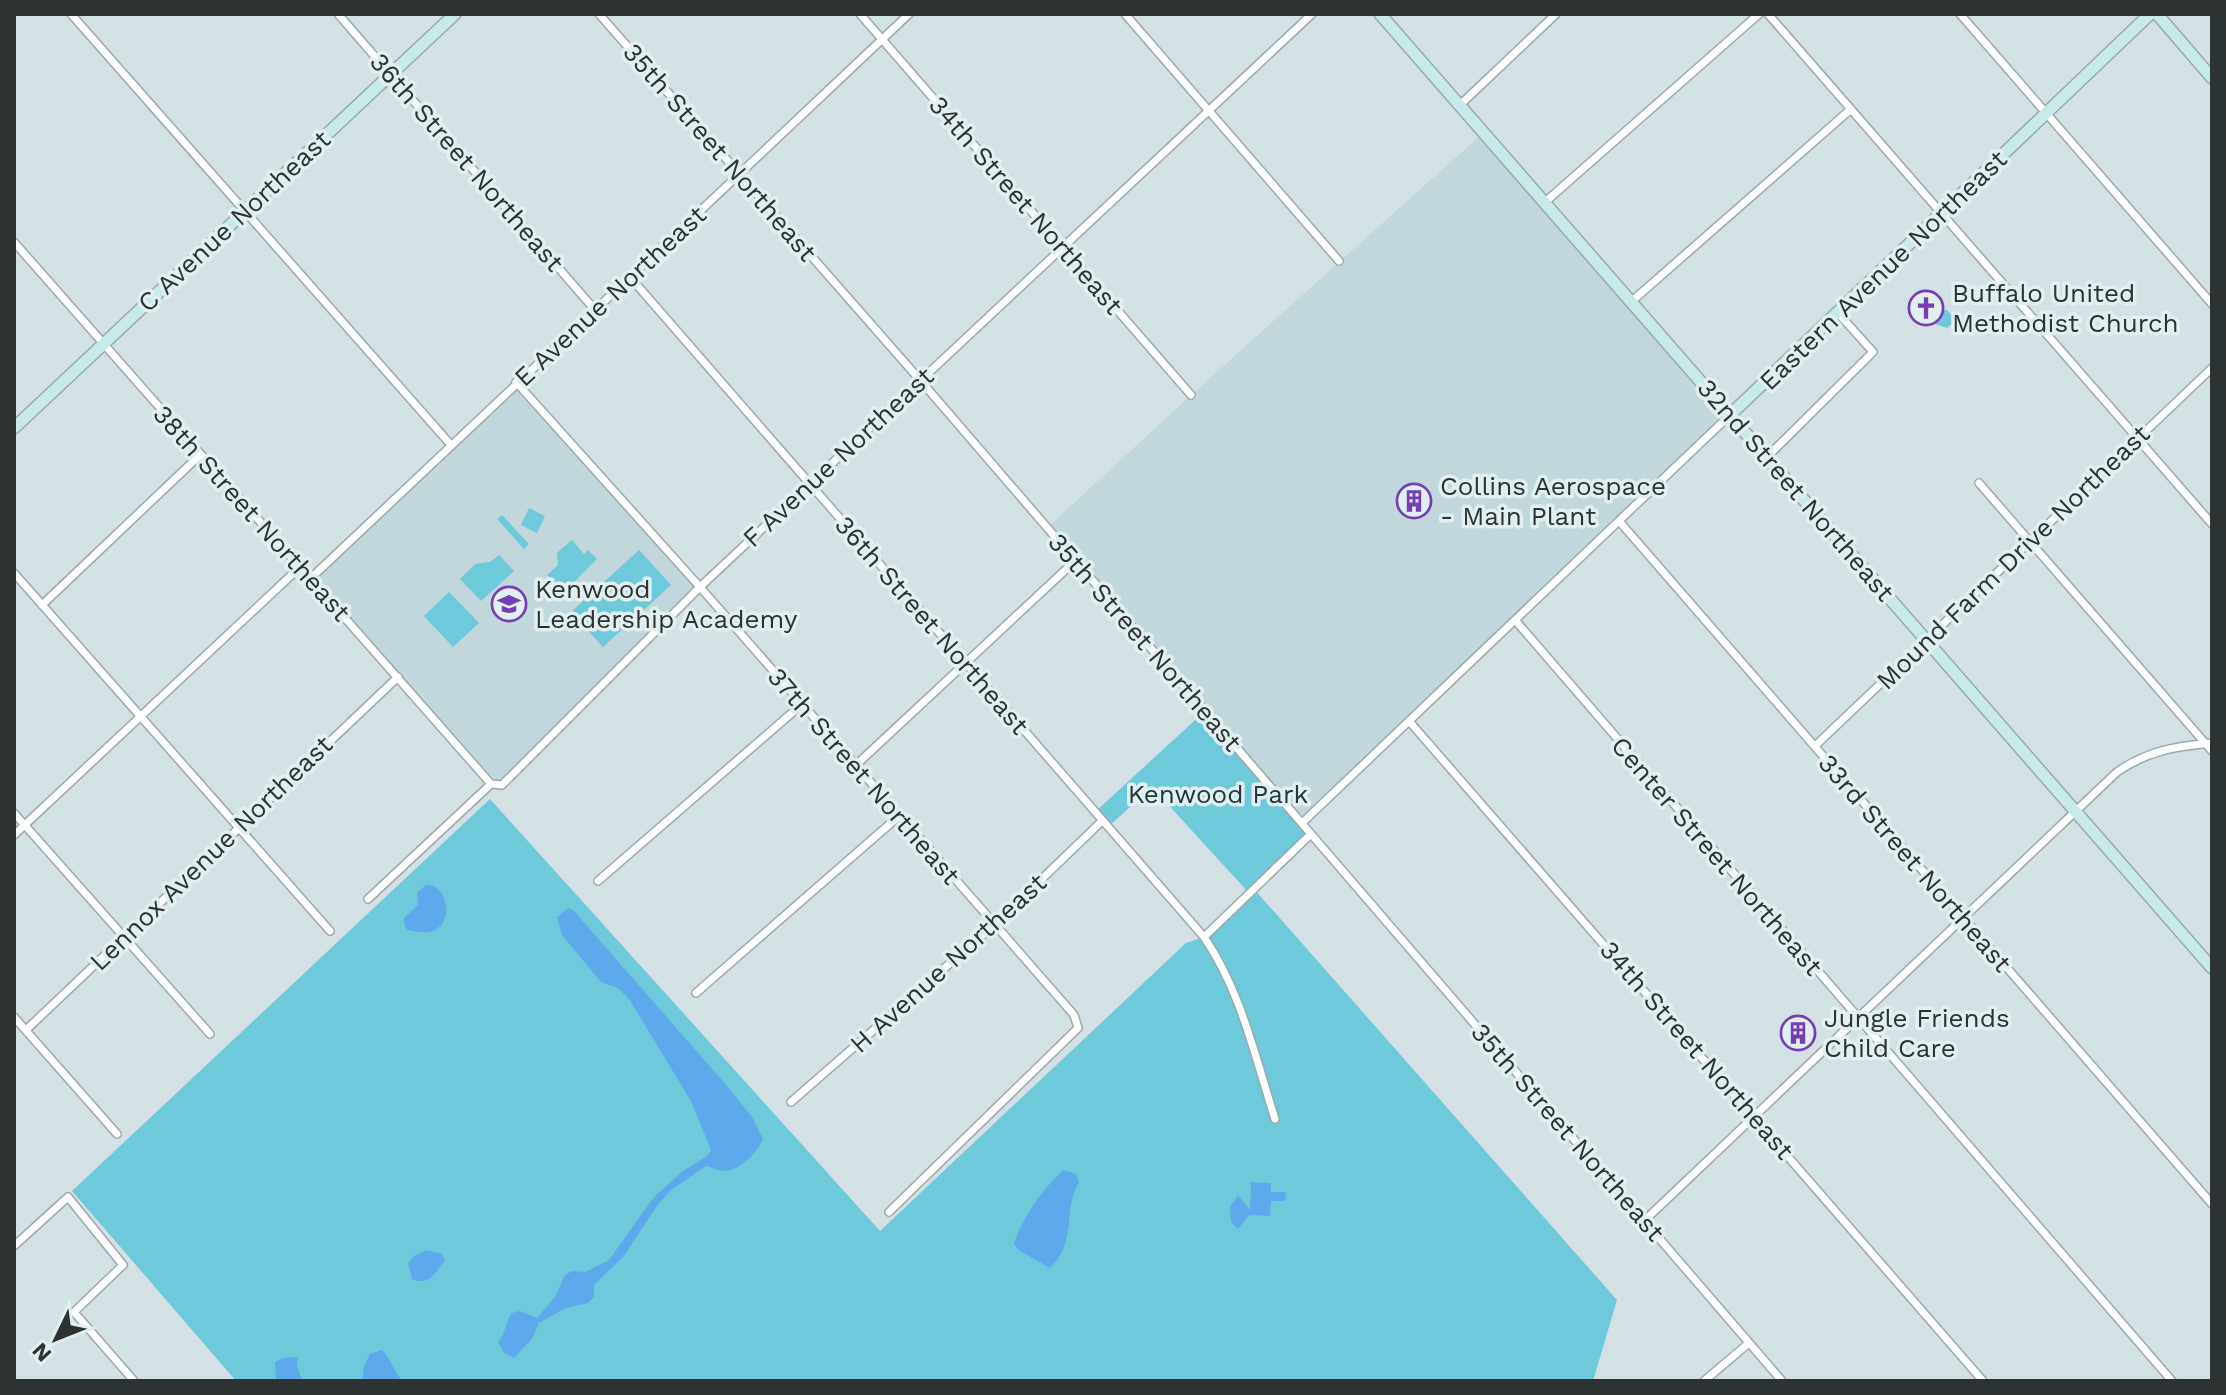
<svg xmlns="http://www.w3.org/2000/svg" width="2226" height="1395" font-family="'Work Sans',sans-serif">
<rect width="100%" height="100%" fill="#d4e1e4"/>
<path fill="#c1d7db" d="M1483 133 1730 415 1302 823 1047 528 1191 395Z
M515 389 700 587 502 785 491 784 311 578Z"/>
<path fill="#6ec9da" d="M1943 310H1947L1956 320 1947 328 1935 324V314Z
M529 508 545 516 537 533 521 525Z
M502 515 529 544 524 549 497 519Z
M572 540 584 554 588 550 597 559 572 584 558 586 547 575 558 565 557 553Z
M639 550 671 585 603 647 571 612Z
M499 555 514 571 481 601 460 579 475 564 490 562Z
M449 592 479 623 453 647 424 616Z
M1205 711 1311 834 1254 889 1617 1300 1593 1381H236L72 1191 490 799 880 1231 1186 943 1204 937 1249 893 1152 787 1108 827 1095 812Z"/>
<path fill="#5ea9ec" d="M431 885C449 891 453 923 433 931 426 934 415 931 408 930L405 927 404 918 418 905 417 893 426 885Z
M568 908 573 910 727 1086 752 1117 763 1139C759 1151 738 1172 724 1171 718 1171 712 1167 706 1166L671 1190 656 1207 624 1256 594 1285V1297L588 1303 566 1308 539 1323 532 1339 514 1358 504 1353 498 1342C506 1333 505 1322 512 1313L520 1311 537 1318 555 1297 565 1275 572 1271 585 1272 609 1260 654 1197 683 1171 707 1156 711 1150 691 1101 629 999 618 988 601 982 562 935 557 917Z
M1064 1170 1076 1174 1079 1182C1062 1210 1078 1242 1050 1268L1020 1251 1014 1244C1022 1218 1043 1188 1064 1170Z
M1249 1182 1271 1183V1192H1286L1285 1201H1271L1270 1216 1249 1215 1238 1229 1231 1222 1230 1207 1238 1195 1250 1210 1251 1186Z
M426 1250 442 1254 445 1260C436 1272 429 1287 412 1279L408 1263 414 1256Z
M382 1350C392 1359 393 1372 403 1381H362L364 1366 370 1354Z
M298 1357 297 1365 302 1381H276L275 1362 283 1358Z"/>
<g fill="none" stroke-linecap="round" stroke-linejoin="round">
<g stroke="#9ca8aa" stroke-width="10">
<path id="street" d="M71 14 451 445
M338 14 595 310
M599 14 920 380 1782 1381
M860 14 1191 395
M1125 14 1339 261
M1768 14 2212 524
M1960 14 2212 304
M1460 105 1556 14
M1544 203 1759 14
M14 242 491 784
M630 277 1204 937C1241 991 1255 1057 1275 1119
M1631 302 1851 109
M516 382 700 587 1074 1015 1078 1028 889 1212
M1767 457 1873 352 1838 313
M1979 483 2212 751
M1619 521 2212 1204
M14 573 330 931
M311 578 909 14
M42 605 200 455
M1515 620 2172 1381
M1409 721 1983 1381
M1815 746 2212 368
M855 766 1075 561
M14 813 210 1034
M1302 823 1730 415
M14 835 300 567
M598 881 801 705
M368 899 491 784 502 785 700 587 1312 14
M1204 937 1311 834
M696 993 899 816
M14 1017 117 1134
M26 1030 398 677
M791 1102 994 925 1102 821
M1645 1220 2117 772C2147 751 2176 746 2212 743
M14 1246 68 1197 123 1265 74 1312 134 1381
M1704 1381 1749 1343"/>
</g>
<g stroke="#9ca8aa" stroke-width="14">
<path id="secondary" d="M1380 14 2212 968
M2157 14 2212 78
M1730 415 2150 14
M14 428 455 14"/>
</g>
<use href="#street" stroke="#fff" stroke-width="7"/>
<use href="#secondary" stroke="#c5eae9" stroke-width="11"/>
</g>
<defs>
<g id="church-ring" transform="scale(1.8)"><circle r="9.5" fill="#e1eff1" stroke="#763eb5" stroke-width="1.5"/><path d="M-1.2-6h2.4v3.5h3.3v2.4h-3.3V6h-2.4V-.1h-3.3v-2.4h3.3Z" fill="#763eb5"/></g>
<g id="building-ring" transform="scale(1.8)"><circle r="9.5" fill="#e1eff1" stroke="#763eb5" stroke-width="1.5"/><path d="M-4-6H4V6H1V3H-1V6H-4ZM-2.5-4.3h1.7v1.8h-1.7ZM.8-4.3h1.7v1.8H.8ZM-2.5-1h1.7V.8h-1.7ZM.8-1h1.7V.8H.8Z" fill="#763eb5"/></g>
<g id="school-ring" transform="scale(1.8)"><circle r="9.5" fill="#e1eff1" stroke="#763eb5" stroke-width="1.5"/><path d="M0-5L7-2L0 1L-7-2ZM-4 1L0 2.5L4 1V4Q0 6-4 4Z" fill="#763eb5"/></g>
</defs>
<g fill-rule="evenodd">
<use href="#church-ring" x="1926" y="308"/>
<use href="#building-ring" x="1414" y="501"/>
<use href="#school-ring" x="509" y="604"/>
<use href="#building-ring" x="1798" y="1033"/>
</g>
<g text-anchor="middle" stroke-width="7" stroke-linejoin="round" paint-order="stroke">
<g font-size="26" fill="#2d3233" stroke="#e1eff1">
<text transform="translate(720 152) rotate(49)" y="9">35th Street Northeast</text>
<text transform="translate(467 162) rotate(49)" y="9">36th Street Northeast</text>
<text transform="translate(1026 205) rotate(49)" y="9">34th Street Northeast</text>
<text transform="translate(234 221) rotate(-43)" y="9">C Avenue Northeast</text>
<text transform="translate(1883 270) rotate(-44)" y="9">Eastern Avenue Northeast</text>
<text transform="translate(610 296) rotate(-43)" y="9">E Avenue Northeast</text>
<text transform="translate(838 457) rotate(-43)" y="9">F Avenue Northeast</text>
<text transform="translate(1796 490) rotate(49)" y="9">32nd Street Northeast</text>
<text transform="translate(252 513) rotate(48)" y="9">38th Street Northeast</text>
<text transform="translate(2013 557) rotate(-44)" y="9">Mound Farm Drive Northeast</text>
<text transform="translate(932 625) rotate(49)" y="9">36th Street Northeast</text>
<text transform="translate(1145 642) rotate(49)" y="9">35th Street Northeast</text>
<text transform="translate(864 776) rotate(49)" y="9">37th Street Northeast</text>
<text transform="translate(211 853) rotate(-44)" y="9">Lennox Avenue Northeast</text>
<text transform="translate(1717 856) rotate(49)" y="9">Center Street Northeast</text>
<text transform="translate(1915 863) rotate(49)" y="9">33rd Street Northeast</text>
<text transform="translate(948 963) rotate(-42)" y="9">H Avenue Northeast</text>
<text transform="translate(1697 1050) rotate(49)" y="9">34th Street Northeast</text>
<text transform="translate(1568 1132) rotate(49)" y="9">35th Street Northeast</text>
</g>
<g font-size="26" fill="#2d3233" stroke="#e1eff1" text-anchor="start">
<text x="1952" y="302">Buffalo United<tspan x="1952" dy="30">Methodist Church</tspan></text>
<text x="1440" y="495">Collins Aerospace<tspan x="1440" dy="30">- Main Plant</tspan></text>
<text x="535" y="598">Kenwood<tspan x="535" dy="30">Leadership Academy</tspan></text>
<text x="1824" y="1027">Jungle Friends<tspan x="1824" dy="30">Child Care</tspan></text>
</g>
<g font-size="26" fill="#21383d" stroke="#e1eff1">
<text x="1218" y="803">Kenwood Park</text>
</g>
</g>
<rect width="2226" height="1395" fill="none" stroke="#2d3233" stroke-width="32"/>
<g transform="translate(56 1339) rotate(227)" stroke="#e1eff1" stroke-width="6" paint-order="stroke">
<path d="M0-6L14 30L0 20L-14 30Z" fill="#2d3233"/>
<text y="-12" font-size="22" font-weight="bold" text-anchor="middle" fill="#2d3233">N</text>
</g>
</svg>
